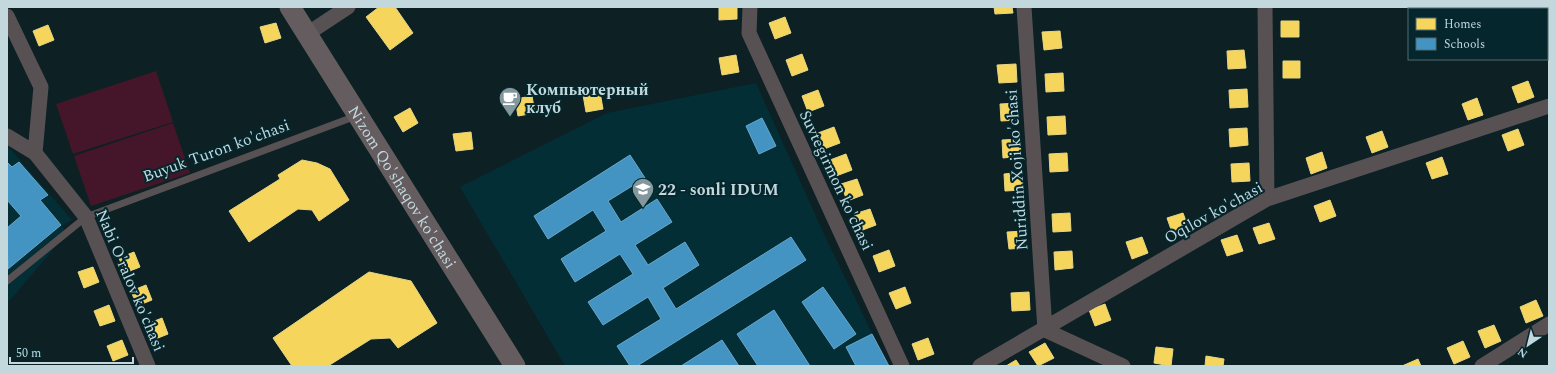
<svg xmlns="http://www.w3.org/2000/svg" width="1556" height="373" font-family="Spectral,serif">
<rect width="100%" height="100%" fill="#0d2023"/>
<path fill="#042e36" d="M756 83 823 232 888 366H565L460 187 607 113Z
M7 145 72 220 62 226 67 233 12 298 7 302Z"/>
<path fill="#451629" d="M156 71 173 122 73 154 56 104Z
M173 123 190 173 91 206 74 156Z"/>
<path fill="#f6d55c" stroke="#e6d683" d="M379 7H395L413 33 390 50 366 17Z
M719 7H737V19L719 20Z
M994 7H1012L1013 13 995 14Z
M785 17 791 33 775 39 769 23Z
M1281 21H1299V37H1281Z
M276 23 281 38 265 43 260 27Z
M48 25 54 40 39 46 33 31Z
M1060 31 1062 48 1044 50 1042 32Z
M1244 50 1246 68 1228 69 1227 51Z
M802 54 808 70 792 76 786 60Z
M736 55 739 72 722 75 719 58Z
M1283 61H1300V78H1283Z
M1016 64 1017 82 999 83 997 65Z
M1063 73 1064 91 1046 92 1045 74Z
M1528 81 1534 97 1518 103 1512 87Z
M1247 89 1248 107 1230 108 1229 90Z
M818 90 824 106 808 112 802 96Z
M600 92 603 109 586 112 583 95Z
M532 96 535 113 518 116 515 99Z
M1477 98 1483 115 1468 120 1462 104Z
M1018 103 1019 120 1001 121 1000 104Z
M410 108 418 123 403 132 394 117Z
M1065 116 1066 134 1048 135 1047 117Z
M834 127 840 143 824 149 818 133Z
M1247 128 1248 145 1230 147 1229 129Z
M1518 129 1524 145 1508 151 1502 135Z
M1382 131 1388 147 1372 153 1366 137Z
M471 132 473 149 456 151 453 134Z
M1020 139 1021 156 1003 158 1002 140Z
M1322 152 1327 168 1311 174 1306 158Z
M1067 153 1068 171 1050 172 1049 154Z
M846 154 852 170 836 176 830 160Z
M1442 157 1448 174 1432 179 1426 163Z
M302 160 317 163 330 169 349 200 319 221 312 210 298 209 249 242 229 211 280 179 278 175Z
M1249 163 1250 181 1232 182 1231 164Z
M1022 172 1023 190 1005 191 1004 174Z
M857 179 863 195 847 201 841 184Z
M1330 200 1336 216 1320 222 1314 206Z
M870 209 876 225 860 231 854 214Z
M1070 213 1071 231 1053 232 1052 214Z
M1183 213 1189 229 1173 235 1167 218Z
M1269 223 1275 239 1259 244 1253 228Z
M1025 231 1026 248 1009 249 1007 232Z
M1237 235 1243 251 1227 256 1221 240Z
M1142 237 1148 253 1132 259 1126 242Z
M889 250 895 266 879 272 873 256Z
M1072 251 1073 268 1055 270 1054 252Z
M134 252 140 267 125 273 119 258Z
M93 267 99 282 84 288 78 272Z
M369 272 411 281 437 323 398 348 390 338 371 339 328 366H292L273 338Z
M146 285 152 300 137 306 131 291Z
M905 287 911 303 896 309 889 293Z
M1029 292 1030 310 1012 311 1011 293Z
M1536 300 1543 316 1526 323 1520 307Z
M1105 304 1111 320 1095 326 1089 310Z
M109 305 115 321 100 326 94 311Z
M162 318 168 334 153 340 147 324Z
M1494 325 1501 341 1485 348 1478 331Z
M928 338 934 354 918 360 912 344Z
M122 340 128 355 113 361 107 346Z
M1463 341 1470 357 1454 364 1447 348Z
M1045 343 1054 358 1038 366 1029 352Z
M1156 347 1173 349 1171 366 1154 363Z
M1206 356 1224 359 1223 366H1205Z
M1418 359 1421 366H1402Z
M1016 360 1020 366H1006Z"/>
<path fill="#4393c3" stroke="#69a8cb" d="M762 118 776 146 759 154 746 126Z
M630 155 645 178 608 201 621 222 657 199 672 222 635 245 648 265 685 242 699 265 663 288 676 309 791 237 806 260 637 366H630L617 346 661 319 648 297 603 325 588 302 633 274 620 254 575 282 561 259 606 231 593 210 548 239 534 216Z
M7 162 12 167 19 162 48 195 40 200 61 225 8 269 7 228 21 216 7 200Z
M823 287 856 334 834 349 802 302Z
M774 310 810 366H758L737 334Z
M872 334 889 366H856L846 347Z
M722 340 739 366H681Z"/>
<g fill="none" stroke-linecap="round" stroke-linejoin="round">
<path stroke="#575154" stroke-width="7" d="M7 281 86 217 356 116"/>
<path stroke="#575154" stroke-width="15" d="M750 7 749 33 902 366
M1024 7 1045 330 1123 366
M1265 7 1267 199
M7 16 41 87 35 153
M307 34 348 7
M7 136 35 153 86 217 148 366
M980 366 1267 199 1549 106
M1482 366 1549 324"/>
<path stroke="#645c5f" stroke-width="21" id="s1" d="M290 7 515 366"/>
</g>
<defs>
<g id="cafe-pin" transform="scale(1.15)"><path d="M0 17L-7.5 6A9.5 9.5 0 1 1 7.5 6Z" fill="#83989c" stroke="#04262c"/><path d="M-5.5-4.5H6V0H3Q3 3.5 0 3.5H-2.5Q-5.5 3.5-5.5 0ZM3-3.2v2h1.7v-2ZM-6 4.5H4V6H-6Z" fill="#fff"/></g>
<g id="school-pin" transform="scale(1.15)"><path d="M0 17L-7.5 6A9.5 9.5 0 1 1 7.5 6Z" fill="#83989c" stroke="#04262c"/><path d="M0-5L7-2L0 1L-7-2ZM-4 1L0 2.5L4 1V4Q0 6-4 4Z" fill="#fff"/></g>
</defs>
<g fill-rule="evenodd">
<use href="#cafe-pin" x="510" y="98"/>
<use href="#school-pin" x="643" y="189"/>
</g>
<g text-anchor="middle" stroke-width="4" stroke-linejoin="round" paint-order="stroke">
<g font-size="16" font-weight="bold" fill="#c2d8dd" stroke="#04262c" text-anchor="start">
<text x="526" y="95">Компьютерный<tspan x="526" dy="18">клуб</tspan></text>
<text x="658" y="195">22 - sonli IDUM</text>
</g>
<g font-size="16" fill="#c2d8dd" stroke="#04262c">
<text transform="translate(216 150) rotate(-20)" y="6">Buyuk Turon ko'chasi</text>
<text transform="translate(1016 170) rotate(-94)" y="6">Nuriddin Xoji ko'chasi</text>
<text transform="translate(837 180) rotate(65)" y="6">Suvtegirmon ko'chasi</text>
<text dy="6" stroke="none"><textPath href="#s1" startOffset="212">Nizom Qo'shaqov ko'chasi</textPath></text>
<text transform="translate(1213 212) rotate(-29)" y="6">Oqilov ko'chasi</text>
<text transform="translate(131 280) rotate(67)" y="6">Nabi O'ralov ko'chasi</text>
</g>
</g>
<rect width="1556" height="373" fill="none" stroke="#c2d8dd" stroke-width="16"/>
<rect x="1408" y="8" width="140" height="52" fill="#04262c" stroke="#506d73"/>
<rect x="1416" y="18" width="20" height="12" fill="#f6d55c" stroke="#506d73"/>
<text x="1444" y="28" font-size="12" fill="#c2d8dd">Homes</text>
<rect x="1416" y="38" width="20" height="12" fill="#4393c3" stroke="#506d73"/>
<text x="1444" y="48" font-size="12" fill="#c2d8dd">Schools</text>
<g transform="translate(1528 345) rotate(215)" stroke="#04262c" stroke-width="3" paint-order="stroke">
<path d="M0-3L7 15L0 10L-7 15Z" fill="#c2d8dd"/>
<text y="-6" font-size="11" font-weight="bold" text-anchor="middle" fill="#c2d8dd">N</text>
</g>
<path d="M10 357v6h123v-6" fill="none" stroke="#c2d8dd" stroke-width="2"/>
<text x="16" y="357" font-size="12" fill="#c2d8dd" stroke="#04262c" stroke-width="3" paint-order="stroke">50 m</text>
</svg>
